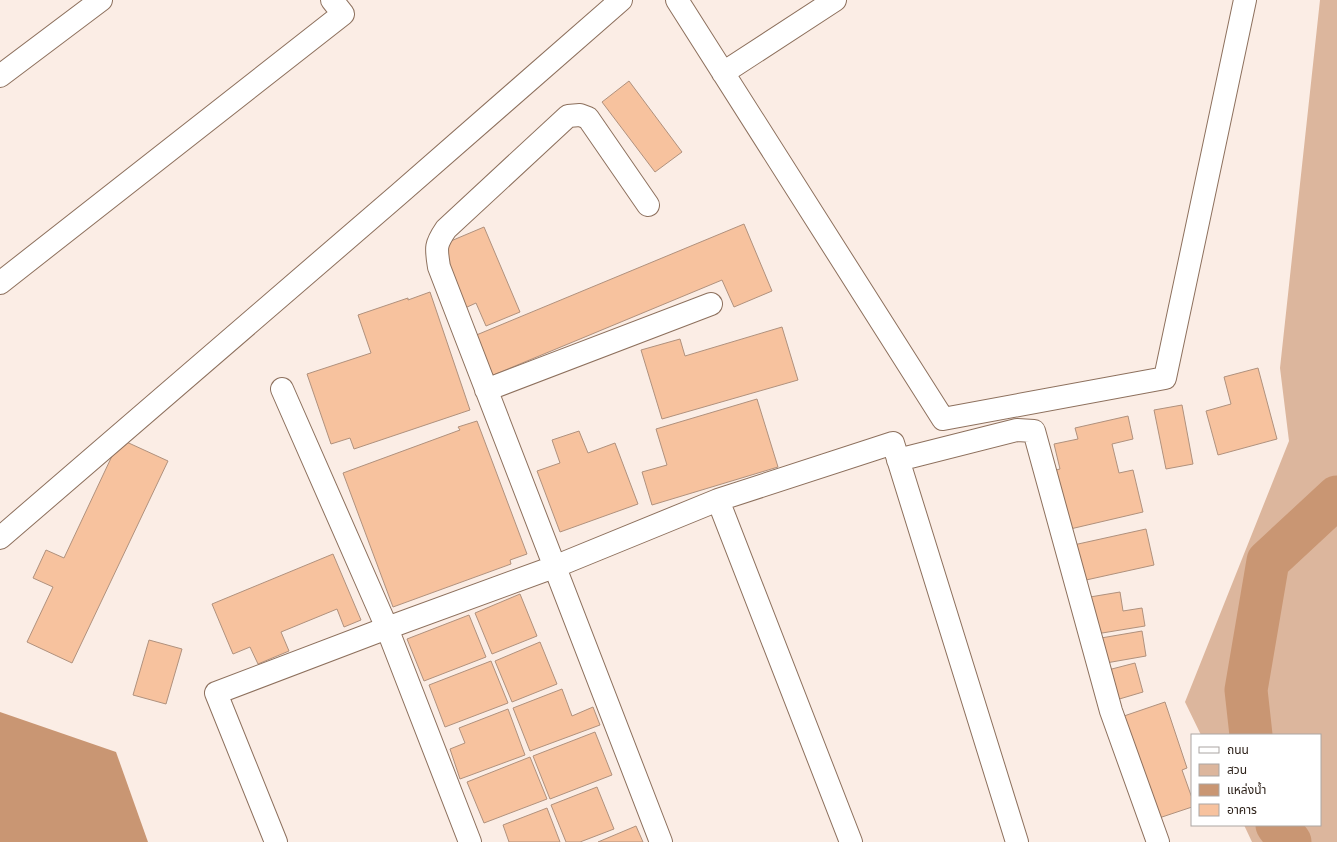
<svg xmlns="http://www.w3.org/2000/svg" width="1337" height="842" font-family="Manrope,'Noto Sans Thai',sans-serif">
<rect width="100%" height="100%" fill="#fbede5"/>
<path fill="#dcb69d" d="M1320 0H1337V842H1252L1244 825H1320V735H1201L1185 702 1289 441 1280 368Z"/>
<path fill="#c99673" d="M0 712 116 752 148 842H0Z"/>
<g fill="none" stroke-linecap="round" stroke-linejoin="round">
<path stroke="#c99673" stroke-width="43" d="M1251 735 1246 690 1268 561 1337 497
M1277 825 1290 842"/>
</g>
<path fill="#f7c29e" stroke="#b0917d" d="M629 81 682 152 655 172 602 102Z
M744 224 772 291 734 307 722 280 491 376 474 336Z
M484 227 520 312 486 326 476 303 465 308 439 246Z
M430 292 470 410 354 449 350 438 331 444 307 374 371 353 358 315 408 298V300Z
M782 327 798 380 662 419 641 350 680 339 685 356Z
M1258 368 1277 439 1218 455 1206 411 1231 404 1224 377Z
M757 399 778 467 652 505 642 472 667 465 656 429Z
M1182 405 1193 464 1166 469 1154 410Z
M1128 416 1133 439 1112 444 1119 473 1133 470 1143 512 1066 530 1052 471 1060 469 1054 444 1078 439 1075 428Z
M477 421 527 554 510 560 511 564 393 607 343 473 460 430 458 427Z
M579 431 588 453 615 443 638 504 560 532 537 471 560 463 552 440Z
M120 439 168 461 72 663 27 642 53 587 33 578 46 550 64 558Z
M1146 529 1154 565 1077 582 1069 546Z
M333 554 361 620 344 627 337 609 281 632 289 651 258 664 250 647 233 654 212 604Z
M1120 592 1123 611 1142 608 1145 626 1096 634 1090 597Z
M520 594 537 636 492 654 475 613Z
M469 615 486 657 424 681 407 639Z
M1142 631 1146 656 1106 663 1101 638Z
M149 640 182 649 166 704 133 695Z
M540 642 557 684 512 702 495 661Z
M491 661 508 703 445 727 429 685Z
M1135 663 1143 692 1116 700 1108 670Z
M562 689 572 716 593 707 600 725 530 751 513 708Z
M1165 702 1187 768 1182 770 1192 798V807L1156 819 1121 717Z
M508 709 525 755 460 779 450 749 465 743 459 728Z
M595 732 612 775 550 799 533 756Z
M530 757 547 799 484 823 467 782Z
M597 787 614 829 580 842H566L551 805Z
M547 808 560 842H509L503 825Z
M636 826 643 842H598Z"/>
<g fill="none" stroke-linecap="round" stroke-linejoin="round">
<g stroke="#8d705d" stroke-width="24">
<path id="minor" d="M677 0 943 419 1165 378 1245 0
M723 73 835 0
M0 76 101 0
M648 205 588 118 580 115 568 116 446 229C435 245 436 248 439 267L661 842
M0 283 343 14 332 0
M282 389 387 628 470 842
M486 390 711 304
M898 460 1017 430 1034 431 1111 711 1158 842
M718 500 851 842
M0 538 399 194 621 0
M276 842 216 693 387 628 554 567 718 500 893 443 1017 842"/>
</g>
<use href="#minor" stroke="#fff" stroke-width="22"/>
</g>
<rect x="1191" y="734" width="130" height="92" fill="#ffffff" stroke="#aba6a3"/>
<rect x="1199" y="747" width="20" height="6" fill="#ffffff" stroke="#aba6a3"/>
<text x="1227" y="754" font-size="12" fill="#2c2018">ถนน</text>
<rect x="1199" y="764" width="20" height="12" fill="#dcb69d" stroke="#aba6a3"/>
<text x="1227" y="774" font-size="12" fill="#2c2018">สวน</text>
<rect x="1199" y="784" width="20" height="12" fill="#c99673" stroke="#aba6a3"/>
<text x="1227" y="794" font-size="12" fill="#2c2018">แหล่งน้ำ</text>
<rect x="1199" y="804" width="20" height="12" fill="#f7c29e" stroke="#aba6a3"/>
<text x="1227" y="814" font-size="12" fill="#2c2018">อาคาร</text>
</svg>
